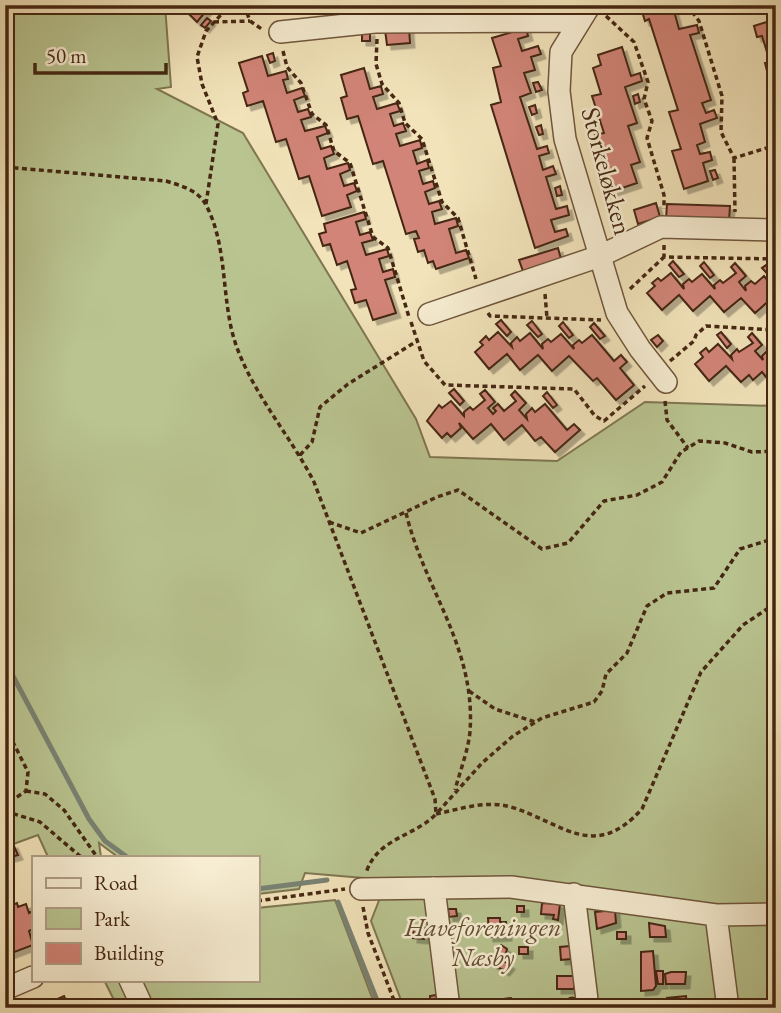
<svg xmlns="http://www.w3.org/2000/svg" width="781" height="1013" font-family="'EB Garamond',serif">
<defs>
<filter id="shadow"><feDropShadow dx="4.5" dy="4.5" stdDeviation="0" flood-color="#0004"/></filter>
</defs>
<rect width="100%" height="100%" fill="#f2e3ba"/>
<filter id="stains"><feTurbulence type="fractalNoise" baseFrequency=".00286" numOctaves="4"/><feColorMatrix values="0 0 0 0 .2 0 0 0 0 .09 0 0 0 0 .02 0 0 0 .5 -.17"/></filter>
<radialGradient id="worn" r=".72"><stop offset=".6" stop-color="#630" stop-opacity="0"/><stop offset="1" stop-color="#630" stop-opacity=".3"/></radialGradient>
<path fill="#b9c490" stroke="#7f7651" stroke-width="2" d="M5 5H165L171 87 157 89 243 133 416 419 430 457 557 461 645 402 776 406V1008H404L371 921 387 880 305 873 299 889 257 894V857H118L99 843 101 857H48L38 835 5 847Z
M335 900 376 1008H118L104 980H257V908Z"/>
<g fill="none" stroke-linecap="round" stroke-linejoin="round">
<path stroke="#798272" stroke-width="5" d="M5 661 89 819 105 841 127 857
M257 889 327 880
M338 902 380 1008"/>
</g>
<path fill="#d18477" stroke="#452712" stroke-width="2" filter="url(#shadow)" d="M180 5H211L197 22Z
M640 5H667L669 12 674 11 679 29 697 25 699 33 690 35 711 100 702 103 706 113 714 110 717 118 700 124 705 142 697 145 700 154 710 152 712 160 703 163 708 181 684 189 672 151 681 149 669 112 678 110 649 19 645 21Z
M207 18 211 21 205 28 201 25Z
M776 19V80L774 73 768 75 765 63 770 62 762 36 757 37 754 26Z
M409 28 410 43 387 45 385 30Z
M526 28 528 36 518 39 522 51 538 46 541 54 531 57 535 70 524 73 531 93 520 97 537 149 547 146 549 153 539 156 543 170 553 166 556 174 546 177 556 209 567 206 569 215 551 220 555 232 566 229 568 236 535 248 491 105 501 102 493 68 501 66 492 38Z
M370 32V41H362V33Z
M622 47 631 76 640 73 642 81 625 87 637 123 628 126 640 162 631 165 637 183 613 191 595 135 604 133 592 96 601 94 593 68 601 65 598 55Z
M273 53 275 61 270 63 267 55Z
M262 56 268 76 286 71 288 79 283 80 287 93 302 88 305 96 294 100 298 112 308 109 311 117 301 120 305 131 325 126 328 133 317 137 321 149 331 146 334 154 324 158 327 169 348 163 350 170 340 174 344 186 354 183 357 191 347 195 351 207 322 216 309 176 299 179 286 139 276 142 263 101 247 106 243 93 248 91 239 63Z
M364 68 370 89 381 86 383 94 373 97 377 109 397 103 400 111 390 114 394 126 403 123 406 131 396 134 400 146 420 140 422 148 413 151 417 164 427 160 429 168 419 171 423 184 433 181 435 188 425 192 429 204 439 201 442 209 432 212 435 224 456 218 458 226 449 229 456 253 466 250 469 258 436 269 433 261 428 263 424 250 418 252 414 239 419 238 416 231 406 234 383 161 373 164 358 116 347 119 341 98 347 96 341 75Z
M538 82 542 90 536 92 533 83Z
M638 94 640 102 635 104 633 96Z
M535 105 537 113 532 115 529 107Z
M541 125 543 134 539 135 536 127Z
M715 170 718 178 713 180 710 171Z
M560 186 562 195 557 196 555 188Z
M656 203 660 217 638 224 634 210Z
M667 204 730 206 729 221 666 219Z
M364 212 366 219 356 222 360 235 370 232 373 240 362 243 366 255 387 249 389 256 379 259 383 272 393 269 395 277 385 280 396 313 373 320 366 300 355 303 351 290 356 289 347 261 337 265 330 244 323 246 319 234 326 232 324 224Z
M558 248 562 263 524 274 519 260Z
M673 261 684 274 679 277 669 265Z
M704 262 714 275 710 278 700 266Z
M735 263 746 276 739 282 746 291 745 286 751 281 755 284 764 276 776 290V303L772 298 755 313 741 298 724 312 710 296 693 311 679 295 662 310 647 293 655 286 652 283 658 278 661 281 671 273 684 289 683 284 689 279 692 282 702 274 715 289 714 285 720 280 723 283 736 273 731 267Z
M766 265 776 276 773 280 762 268Z
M501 320 511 332 507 336 496 324Z
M532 321 542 334 538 337 527 325Z
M563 322 573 335 569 338 559 326Z
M594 323 605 336 600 339 590 327Z
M498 332 512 347 511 343 517 337 520 341 530 333 543 349 542 344 548 339 551 342 561 334 574 349 573 345 579 340 582 343 592 335 614 361 621 355 627 362 620 368 634 385 616 400 597 378 593 381 569 356 552 371 538 355 520 370 507 354 489 369 475 352 483 345 480 342 486 336 489 340Z
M721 332 731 344 727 348 717 335Z
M752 333 762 345 755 351 763 360 762 356 768 350 771 354 776 350V379L771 383 762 372 753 380 749 375 741 382 726 366 709 381 695 364 703 357 700 353 706 348 709 352 718 344 732 359 731 355 737 349 739 352 753 343 748 337Z
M658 335 663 341 657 347 651 340Z
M454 389 464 401 460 405 449 393Z
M485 390 495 402 488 408 493 414 496 411 493 408 498 404 504 411 516 401 511 395 515 391 526 403 519 410 527 419 526 414 532 408 535 412 545 404 567 430 574 424 580 430 555 452 541 437 535 441 522 425 504 440 491 424 473 439 459 423 461 428 451 437 447 433 442 438 427 421 439 405 442 408 451 401 464 416V412L470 407 473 410 485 400 480 394Z
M547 392 557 405 553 408 543 396Z
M13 844 18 855 11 857 7 847Z
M17 903 18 907 26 904 29 913 33 911V929L29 931 33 945 9 954 5 943V908Z
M542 903 560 904 558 920 553 919 554 915 541 914Z
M517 906H524V912H517Z
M448 909H456L457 916 449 917Z
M615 910 616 923 597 929 595 912Z
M488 918H500V922H506L507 936 489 937Z
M649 923 665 926 666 937H650Z
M414 927 425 928 424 939 413 938Z
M617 932H626V939H617Z
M501 945 507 949 504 961 510 965 505 971 489 962Z
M570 946 571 959 561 960 560 947Z
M519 947H528V954H519Z
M653 951 656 986 653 990 641 991V952Z
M656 971H663V984H658Z
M671 972H686L685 984H666L665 974Z
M557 976H575L574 989H557Z
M436 995 439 1008H420L419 1001 430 1000V996Z
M64 996 69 1008H45L44 1005Z
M686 996 687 1008H667V998Z
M566.5 1003a5.5 5.5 0 1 1 11 0a5.5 5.5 0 1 1-11 0Z
M511 998 516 1008H497L496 1000Z"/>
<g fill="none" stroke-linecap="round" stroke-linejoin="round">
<g stroke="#70563c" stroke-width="24">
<path id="minor" d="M590 5 561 52 559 91 565 139 617 313 640 349 666 382
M280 32 375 22 578 21
M429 314 600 256 661 227 776 230
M434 888 449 1008
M361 889 511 887 716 915 776 914
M574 894 588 1008
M716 915 728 1008
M130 980 143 1008
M5 989 33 977"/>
</g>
<path stroke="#452712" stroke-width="3.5" stroke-dasharray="5 3.5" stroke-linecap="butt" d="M244 5 250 21 263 30
M687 5 699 21 722 96 721 132 734 158 776 145
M606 16 634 42 648 82 644 99 652 121 647 138 664 195V209
M214 22 250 21
M377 39 376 64 382 84 399 103 405 123 422 139 442 202 458 218 476 279
M283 51 287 67 301 83 312 114 326 125 334 151 350 163 373 237 388 248 409 317
M734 158 735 212
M5 167 166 181C182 186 198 190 206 205 228 246 221 299 235 342 252 393 290 435 314 482L435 799 436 814C414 837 377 838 366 873
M206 204 218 124 202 84 197 57 206 31 230 5
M664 245V257L776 259
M630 289 664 257
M545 294 547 318
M488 313 490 316 601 320
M411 322 424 361 445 385 574 389 595 416 604 421 645 386
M670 361 694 341 696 335 706 326 776 330
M665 401 667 420 688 448
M300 455 312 442 320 407 348 384 417 341
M406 513C425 591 476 647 470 732 468 751 460 771 455 790
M329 522 361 533 437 497 458 490 542 549 568 543 604 501 637 495 662 482 681 452 699 441 725 443 752 452 776 451
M469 691 495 709 535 722
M5 726 28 772 26 791 5 805
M26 791 45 794 64 810 97 857
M5 811 40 822 81 857
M438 812 482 763 513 736 542 718 594 702 602 691 606 674 627 653 647 606 667 593 714 588 740 549 776 538
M436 814C460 809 486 800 511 807 563 823 594 862 642 809L701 672 743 625 776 603
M257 901 345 889
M363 907 368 933 397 1008"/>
<use href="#minor" stroke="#f7edd2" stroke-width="21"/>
</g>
<g text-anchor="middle" stroke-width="5" stroke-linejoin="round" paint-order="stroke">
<g font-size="26" fill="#452712" stroke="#f7edd2">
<text transform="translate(607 171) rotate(75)" y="9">Storkeløkken</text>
</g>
<g font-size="26" font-style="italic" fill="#624e32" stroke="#f7edd2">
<text x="483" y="936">Haveforeningen<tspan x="483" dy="30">Næsby</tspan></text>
</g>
</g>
<rect width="781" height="1013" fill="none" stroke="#f2e3ba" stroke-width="28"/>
<rect x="7" y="7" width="767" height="999" fill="none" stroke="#452712" stroke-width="3.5"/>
<rect x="14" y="14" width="753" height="985" fill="none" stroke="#452712" stroke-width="2"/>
<rect x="32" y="856" width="228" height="126" fill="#f7edd2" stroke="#b09e85" stroke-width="2"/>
<rect x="46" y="878" width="35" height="10" fill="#f7edd2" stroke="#b09e85" stroke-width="2"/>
<text x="94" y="890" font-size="21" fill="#452712">Road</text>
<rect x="46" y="908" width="35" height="21" fill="#b9c490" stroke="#b09e85" stroke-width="2"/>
<text x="94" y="926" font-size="21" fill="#452712">Park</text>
<rect x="46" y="943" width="35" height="21" fill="#d18477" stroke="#b09e85" stroke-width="2"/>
<text x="94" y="960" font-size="21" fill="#452712">Building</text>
<path d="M35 63v10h131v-10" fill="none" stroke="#452712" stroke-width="3.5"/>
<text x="46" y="63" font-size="21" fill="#452712" stroke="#f7edd2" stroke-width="5" paint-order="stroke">50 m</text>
<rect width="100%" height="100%" filter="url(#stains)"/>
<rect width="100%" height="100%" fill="url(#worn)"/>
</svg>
